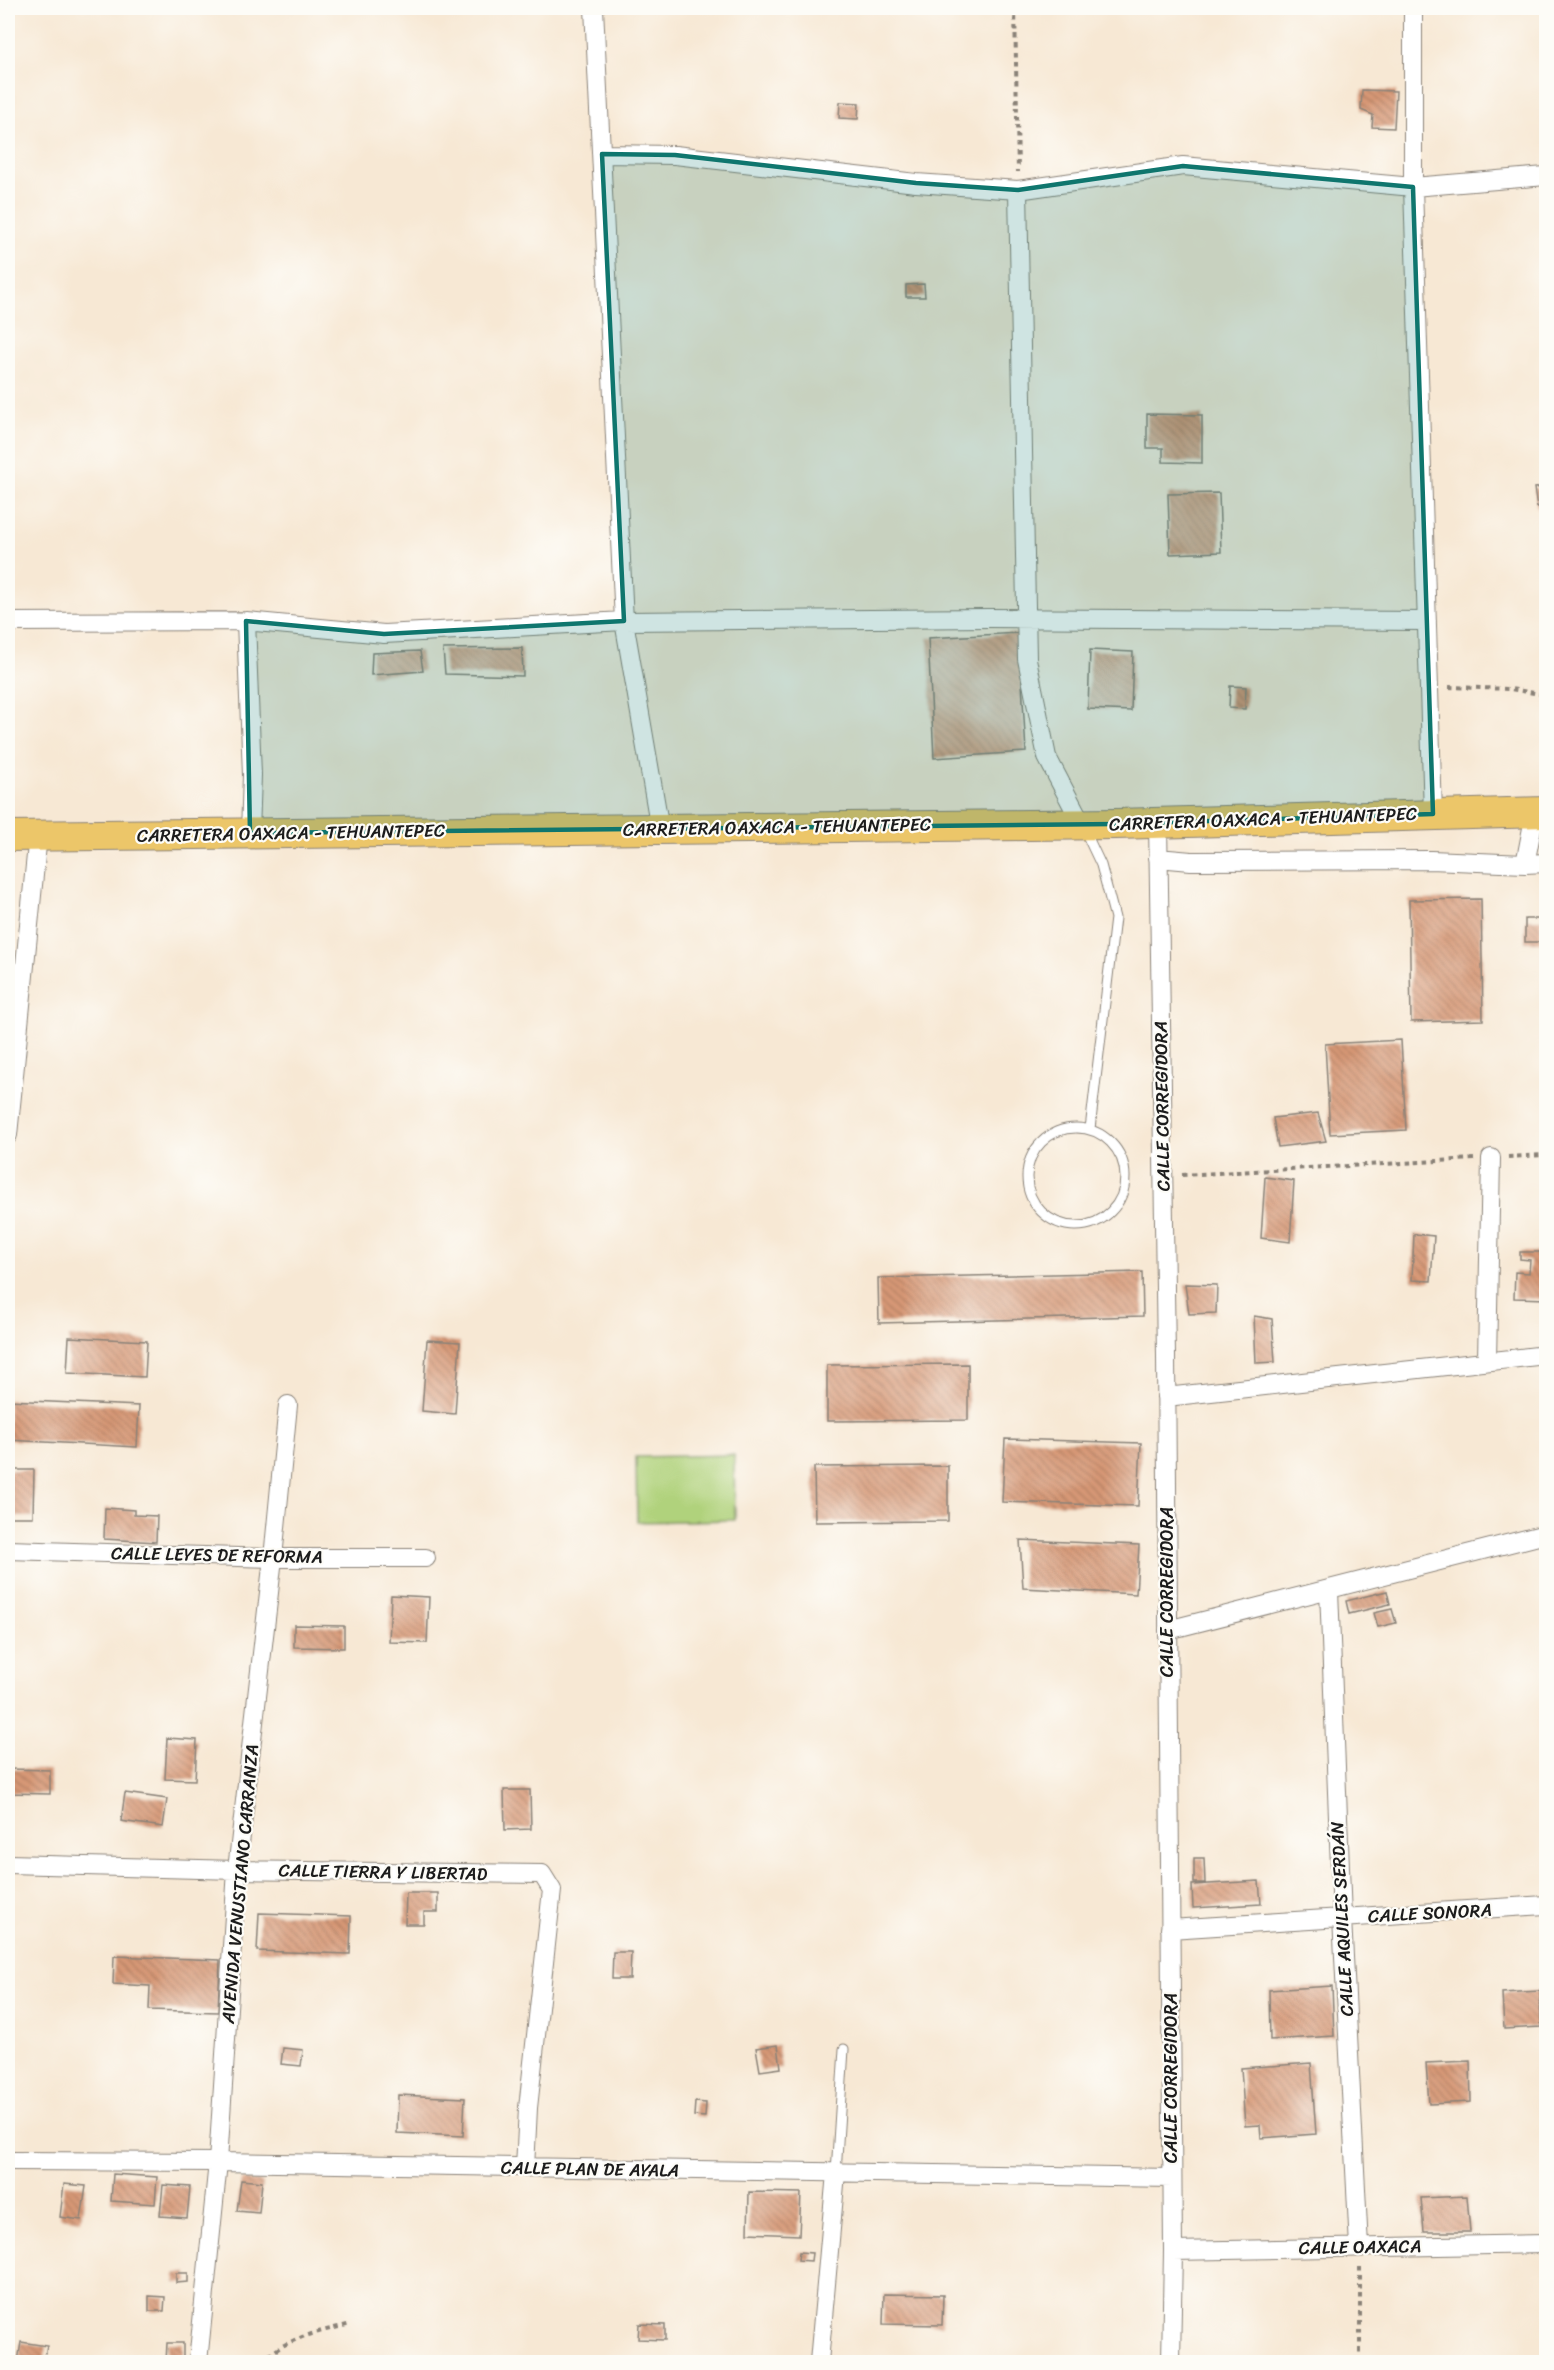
<svg xmlns="http://www.w3.org/2000/svg" width="1554" height="2370" font-family="Sriracha,sans-serif">
<defs>
<pattern id="building-back-hatch" width="6" height="6" patternUnits="userSpaceOnUse" patternTransform="scale(1.5)"><rect width="6" height="6" fill="#d79876"/><path d="M-1 5l2 2M0 0l6 6M5-1l2 2" fill="none" stroke="#ae7b60"/></pattern>
</defs>
<rect width="100%" height="100%" fill="#fdfcf7"/>
<filter id="ink" filterUnits="userSpaceOnUse"><feTurbulence type="fractalNoise" baseFrequency=".0167" numOctaves="2"/><feDisplacementMap in="SourceGraphic" scale="12" xChannelSelector="R" yChannelSelector="G"/><feConvolveMatrix kernelMatrix="1 2 1 2 8 2 1 2 1" color-interpolation-filters="sRGB"/></filter>
<filter id="wash" filterUnits="userSpaceOnUse"><feTurbulence type="fractalNoise" baseFrequency=".008" numOctaves="4" result="noise"/><feDisplacementMap in="SourceGraphic" scale="24" xChannelSelector="R" yChannelSelector="G"/><feGaussianBlur stdDeviation="1.35" result="paint"/><feColorMatrix in="noise" values="0 0 0 0 0 0 0 0 0 0 0 0 0 0 0 0 0 1.4 0 .05"/><feComposite in="paint" operator="in"/></filter>
<g filter="url(#wash)">
<rect width="100%" height="100%" fill="#f7e8d4"/>
<path fill="#b0d27b" stroke="#66774c" stroke-width="1.5" d="M734 1455 735 1520 637 1522 636 1457Z"/>
<g id="blocks">
<path fill="url(#building-back-hatch)" d="M1362 90 1396 91 1394 128 1372 127 1373 115 1361 110Z
M840 102 859 103 858 119 839 118Z
M924 284 925 297H906V285Z
M1147 414 1202 415V463L1163 462V448H1147Z
M1546 487V506L1537 507 1534 488Z
M1219 493 1221 552 1170 554 1168 494Z
M1019 633 1026 752 934 758 928 638Z
M522 648 523 676 445 674 443 649Z
M1090 650 1133 652 1131 711 1088 709Z
M420 651 423 671 371 675 372 653Z
M1230 686 1246 687 1245 709 1229 708Z
M1481 899 1483 1020 1411 1022 1409 900Z
M1525 919H1541V942H1525Z
M1401 1040 1406 1130 1330 1134 1325 1044Z
M1318 1113 1326 1141 1278 1147 1273 1118Z
M1265 1177 1294 1181 1290 1242 1261 1238Z
M1414 1234 1434 1236 1431 1281 1412 1280Z
M1520 1252H1546V1299L1514 1298 1515 1272 1529 1273 1530 1260 1520 1259Z
M1142 1272 1143 1316 879 1323 878 1278Z
M1185 1284 1217 1285 1216 1313 1189 1314Z
M1254 1316 1272 1319 1275 1362 1256 1363Z
M69 1337 147 1341 145 1377 67 1373Z
M427 1340 460 1342 455 1414 422 1411Z
M968 1364V1420L827 1421V1365Z
M8 1400 139 1406 137 1447 8 1440Z
M1005 1439 1141 1443 1138 1506 1002 1502Z
M948 1466V1521L815 1522 814 1467Z
M8 1470H34L33 1517H8Z
M105 1508 134 1510V1515L157 1516 156 1542 104 1539Z
M1020 1540 1139 1545 1136 1594 1023 1588Z
M1387 1591 1390 1604 1349 1614 1346 1601Z
M391 1595 429 1597 427 1643 389 1642Z
M1392 1609 1396 1623 1378 1627 1374 1613Z
M294 1625 344 1626V1648L294 1647Z
M167 1738 197 1740 195 1780 165 1779Z
M8 1769 50 1770V1794L8 1793Z
M504 1790H530L531 1829 505 1830Z
M125 1793 167 1799 163 1827 121 1821Z
M1194 1858H1204L1205 1883H1194Z
M1259 1881 1261 1904 1193 1908 1192 1885Z
M406 1893H438V1912H424V1924H405Z
M259 1913 351 1916 350 1954 257 1951Z
M613 1952H631L630 1979H612Z
M114 1956 220 1960 218 2012 149 2010 150 1986 113 1984Z
M1332 1986 1334 2036 1270 2040 1269 1990Z
M1540 1991 1541 2027 1504 2029 1502 1993Z
M778 2045 781 2068 760 2071 756 2048Z
M283 2048 303 2050 301 2066 281 2064Z
M1470 2061 1471 2102 1429 2104 1426 2063Z
M1311 2063 1316 2134 1261 2138 1260 2125 1245 2126 1241 2068Z
M398 2095 465 2098 463 2136 397 2133Z
M695 2102 706 2103 705 2117 694 2116Z
M113 2174 157 2177 155 2204 111 2201Z
M241 2180 262 2182 259 2213 237 2211Z
M64 2184 86 2186 81 2220 60 2217Z
M163 2185 190 2187 187 2218 160 2216Z
M749 2192 801 2193 799 2235 748 2233Z
M1467 2196 1470 2232H1424L1421 2198Z
M799 2252 812 2253 811 2261 798 2260Z
M176 2273H188V2282L176 2283Z
M884 2294 943 2295 942 2325 883 2324Z
M149 2296 165 2297 164 2311H149Z
M639 2324 665 2325V2340L638 2339Z
M21 2342 47 2346 44 2362H18Z
M167 2343H183V2362H166Z"/>
</g>
</g>
<g filter="url(#ink)">
<use href="#blocks" fill-opacity="0" stroke="#8a8278" stroke-width="1.5"/>
<g fill="none" stroke-linecap="round" stroke-linejoin="round">
<g stroke="#8a8278" stroke-width="11">
<path id="service" d="M1084 829 1101 865 1115 918 1090 1129
M1027 1177a49 49 0 1 1 98 0a49 49 0 1 1-98 0Z
M836 2173 844 2049"/>
</g>
<g stroke="#8a8278" stroke-width="20">
<path id="minor" d="M594 8 624 621 660 829
M1413 8V187L1433 814
M602 154 675 155 916 183 1018 190 1183 166 1413 187 1546 176
M1018 190 1027 659 1047 757 1082 824
M246 621 252 775 250 833
M8 622 246 621 384 634 624 621 989 618 1427 621
M1158 822 1166 1356 1173 2251 1171 2362
M1158 858 1191 861 1431 860 1525 864 1535 813
M1525 864 1546 863
M8 1135 38 835
M1487 1361 1491 1158
M1166 1397 1546 1355
M8 1550 273 1558H426
M1329 1590 1342 1918 1359 2247
M1168 1630 1546 1534
M8 1864 237 1870 542 1874 552 1890 528 2108 525 2168
M1170 1929 1546 1905
M8 2161 218 2162 1172 2178
M1173 2251 1546 2244
M198 2362 218 2162 237 1870 273 1558 288 1405
M819 2362 836 2173"/>
</g>
<g stroke="#8a8278" stroke-width="32">
<path id="primary" d="M8 836 1116 824 1546 812"/>
</g>
<path stroke="#8a8278" stroke-width="4" stroke-dasharray="4.5 4.5" stroke-linecap="butt" d="M1015 8 1018 172
M1449 687 1511 689 1546 695
M1508 1157 1546 1155
M1182 1175 1474 1159
M1360 2267V2362
M262 2362C286 2337 319 2332 351 2324"/>
<use href="#service" stroke="#fff" stroke-width="9"/>
<use href="#minor" stroke="#fff" stroke-width="18"/>
<use href="#primary" stroke="#ecc669" stroke-width="30"/>
</g>
</g>
<path fill="#0f766e" fill-opacity="0.2" stroke="#0f766e" stroke-width="4.5" stroke-linejoin="round" d="M602 154 675 155 916 183 1018 190 1183 166 1413 187 1433 814 1116 824 250 833 246 621 384 634 624 621Z"/>
<g text-anchor="middle" stroke-width="4.5" stroke-linejoin="round" paint-order="stroke">
<g font-size="18" fill="#1c1c1c" stroke="#fdfcf7">
<text transform="translate(1263 819) rotate(-2)" y="6">CARRETERA OAXACA - TEHUANTEPEC</text>
<text transform="translate(777 827) rotate(-1)" y="6">CARRETERA OAXACA - TEHUANTEPEC</text>
<text transform="translate(291 833) rotate(-1)" y="6">CARRETERA OAXACA - TEHUANTEPEC</text>
<text transform="translate(1162 1106) rotate(-91)" y="6">CALLE CORREGIDORA</text>
<text transform="translate(217 1555) rotate(1)" y="6">CALLE LEYES DE REFORMA</text>
<text transform="translate(1167 1592) rotate(-90)" y="6">CALLE CORREGIDORA</text>
<text transform="translate(383 1872) rotate(1)" y="6">CALLE TIERRA Y LIBERTAD</text>
<text transform="translate(240 1884) rotate(-85)" y="6">AVENIDA VENUSTIANO CARRANZA</text>
<text transform="translate(1430 1913) rotate(-3)" y="6">CALLE SONORA</text>
<text transform="translate(1342 1919) rotate(-93)" y="6">CALLE AQUILES SERDÁN</text>
<text transform="translate(1171 2078) rotate(-90)" y="6">CALLE CORREGIDORA</text>
<text transform="translate(590 2169) rotate(1)" y="6">CALLE PLAN DE AYALA</text>
<text transform="translate(1360 2247) rotate(-1)" y="6">CALLE OAXACA</text>
</g>
</g>
<rect width="1554" height="2370" fill="none" stroke="#fdfcf7" stroke-width="30"/>
</svg>
